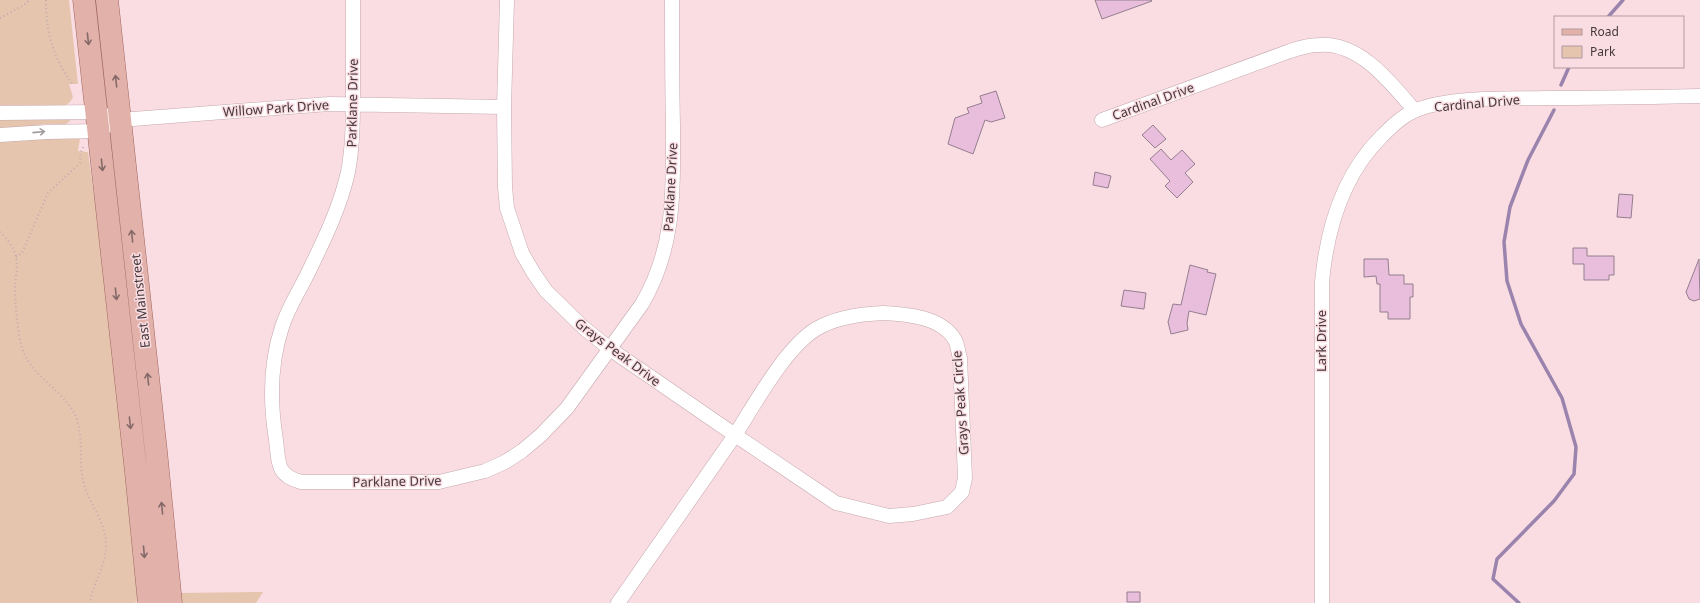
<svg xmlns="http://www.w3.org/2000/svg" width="1700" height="603" font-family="'Noto Sans',sans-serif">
<rect width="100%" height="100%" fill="#fadde3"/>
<path fill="#e6c5af" d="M0 0H69L78 84H69L73 97 70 102 66 105H0Z
M0 118H69L70 121 66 124H44L21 130H0Z
M0 139H80L78 151 88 152 94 195 97 196 140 596 135 603H0Z
M263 592 256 603H180L178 593Z"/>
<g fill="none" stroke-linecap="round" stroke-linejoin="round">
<path stroke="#9a83ac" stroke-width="3.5" d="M1608 17 1623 0
M1561 85 1569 67
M1519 603 1493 579 1497 559 1554 501 1574 474 1576 447 1562 398 1521 324 1507 281 1504 242 1510 207 1528 160 1554 110"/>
</g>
<path fill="#e9bedd" stroke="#937e8d" d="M1095 0H1151L1152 1 1102 19Z
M996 91 1005 118 991 122 985 120 973 154 948 144 955 118 969 113 967 108 982 103 980 96Z
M1153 125 1166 139 1155 148 1142 135Z
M1161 149 1171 160 1182 150 1195 164 1185 173 1193 182 1177 198 1165 186 1170 181 1150 159Z
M1095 172 1111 176 1108 188 1093 185Z
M1619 194 1633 195 1631 218 1617 217Z
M1573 248H1587V256H1614V275H1609V280H1584V264H1573Z
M1364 259H1388L1389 275H1404V284H1413V297H1410V319H1388V312H1380V284H1377L1376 276 1364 277Z
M1699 259 1700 299 1694 301 1689 299 1686 292Z
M1190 265 1208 270 1207 272 1216 274 1206 315 1189 311 1187 323 1188 330 1171 334 1168 322 1173 304 1181 305Z
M1124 290 1146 293 1144 309 1121 306Z
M1127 592H1140V602H1127Z"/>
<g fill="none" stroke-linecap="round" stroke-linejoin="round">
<g stroke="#c4a8ae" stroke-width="15">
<path id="street" d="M353 0C353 30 353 60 353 91 353 118 353 145 348 172 340 208 323 242 307 275 298 293 288 308 282 327 270 363 270 403 276 440 279 463 276 475 301 482H439L485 471 505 462 522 451 541 435 567 408 642 304C676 246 673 189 673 125 672 83 672 42 672 0
M507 0 504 107 505 187 507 208 522 253 533 272 546 291 584 328 610 349 735 435 618 603
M0 113 96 112 120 120 329 104 504 107
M1102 120 1290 51C1299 48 1309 45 1319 45 1360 42 1391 83 1415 111
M0 135 47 132 99 131 106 127
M883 313C907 314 942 317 955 340 958 345 958 353 960 358L965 478 962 492 947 507 913 514 889 516 836 503 735 435C755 404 785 348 816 329 836 317 860 314 883 313Z
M1322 603V282C1327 228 1342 176 1381 137 1391 127 1401 117 1414 111 1449 96 1508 99 1546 98 1597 98 1649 97 1700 96"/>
</g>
<g stroke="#9f665e" stroke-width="23">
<path id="primary" d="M84 0 136 472 149 603
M107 0 156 451 171 603"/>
</g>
<path stroke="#c3abb0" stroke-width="2" stroke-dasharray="1 3" stroke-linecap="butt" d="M46 0C46 34 53 57 73 85
M0 18 24 5 29 0
M0 232C6 237 15 249 16 257 18 266 16 276 15 284 15 303 17 330 22 348 30 374 59 388 73 411 85 431 78 458 83 480 88 503 106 521 106 545 106 567 93 582 90 603
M16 257 22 253 48 193 80 163 81 152 83 147"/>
<use href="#street" stroke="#fff" stroke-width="14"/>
<use href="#primary" stroke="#e2b2aa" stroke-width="22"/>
</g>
<defs><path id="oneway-shaft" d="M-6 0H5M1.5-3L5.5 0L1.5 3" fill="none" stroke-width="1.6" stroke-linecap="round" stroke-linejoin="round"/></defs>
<g stroke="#846968">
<use href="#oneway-shaft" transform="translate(88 39) rotate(84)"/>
<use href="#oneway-shaft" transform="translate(116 81) rotate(-97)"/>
<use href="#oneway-shaft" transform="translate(102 165) rotate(84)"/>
<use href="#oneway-shaft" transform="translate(132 236) rotate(-96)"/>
<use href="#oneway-shaft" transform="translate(116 294) rotate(84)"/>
<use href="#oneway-shaft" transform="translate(148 379) rotate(-96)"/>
<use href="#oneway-shaft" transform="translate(130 423) rotate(84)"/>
<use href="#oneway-shaft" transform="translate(162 508) rotate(-96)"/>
<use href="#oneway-shaft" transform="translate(144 552) rotate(85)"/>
</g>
<use stroke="#a29c9e" href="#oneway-shaft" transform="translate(39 132) rotate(-6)"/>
<g text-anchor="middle" stroke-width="3" stroke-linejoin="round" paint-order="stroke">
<g font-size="13" fill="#45393c" stroke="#fadde3">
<text transform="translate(1153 101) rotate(-20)" y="5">Cardinal Drive</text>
<text transform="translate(352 103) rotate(-89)" y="5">Parklane Drive</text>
<text transform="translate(1477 103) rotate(-5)" y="5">Cardinal Drive</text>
<text transform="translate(276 108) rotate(-4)" y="5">Willow Park Drive</text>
<text transform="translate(670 187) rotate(-87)" y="5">Parklane Drive</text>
<text transform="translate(140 301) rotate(-96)" y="5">East Mainstreet</text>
<text transform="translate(1321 341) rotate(-90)" y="5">Lark Drive</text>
<text transform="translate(618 352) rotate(37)" y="5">Grays Peak Drive</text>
<text transform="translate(960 403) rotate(-94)" y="5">Grays Peak Circle</text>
<text transform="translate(397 481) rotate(-1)" y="5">Parklane Drive</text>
</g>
</g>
<rect x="1554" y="16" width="130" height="52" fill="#fadde3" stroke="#b29ba0"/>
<rect x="1562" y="29" width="20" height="6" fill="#e2b2aa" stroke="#b29ba0"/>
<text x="1590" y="36" font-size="12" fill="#45393c">Road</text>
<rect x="1562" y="46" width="20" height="12" fill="#e6c5af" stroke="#b29ba0"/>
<text x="1590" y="56" font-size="12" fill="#45393c">Park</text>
</svg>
